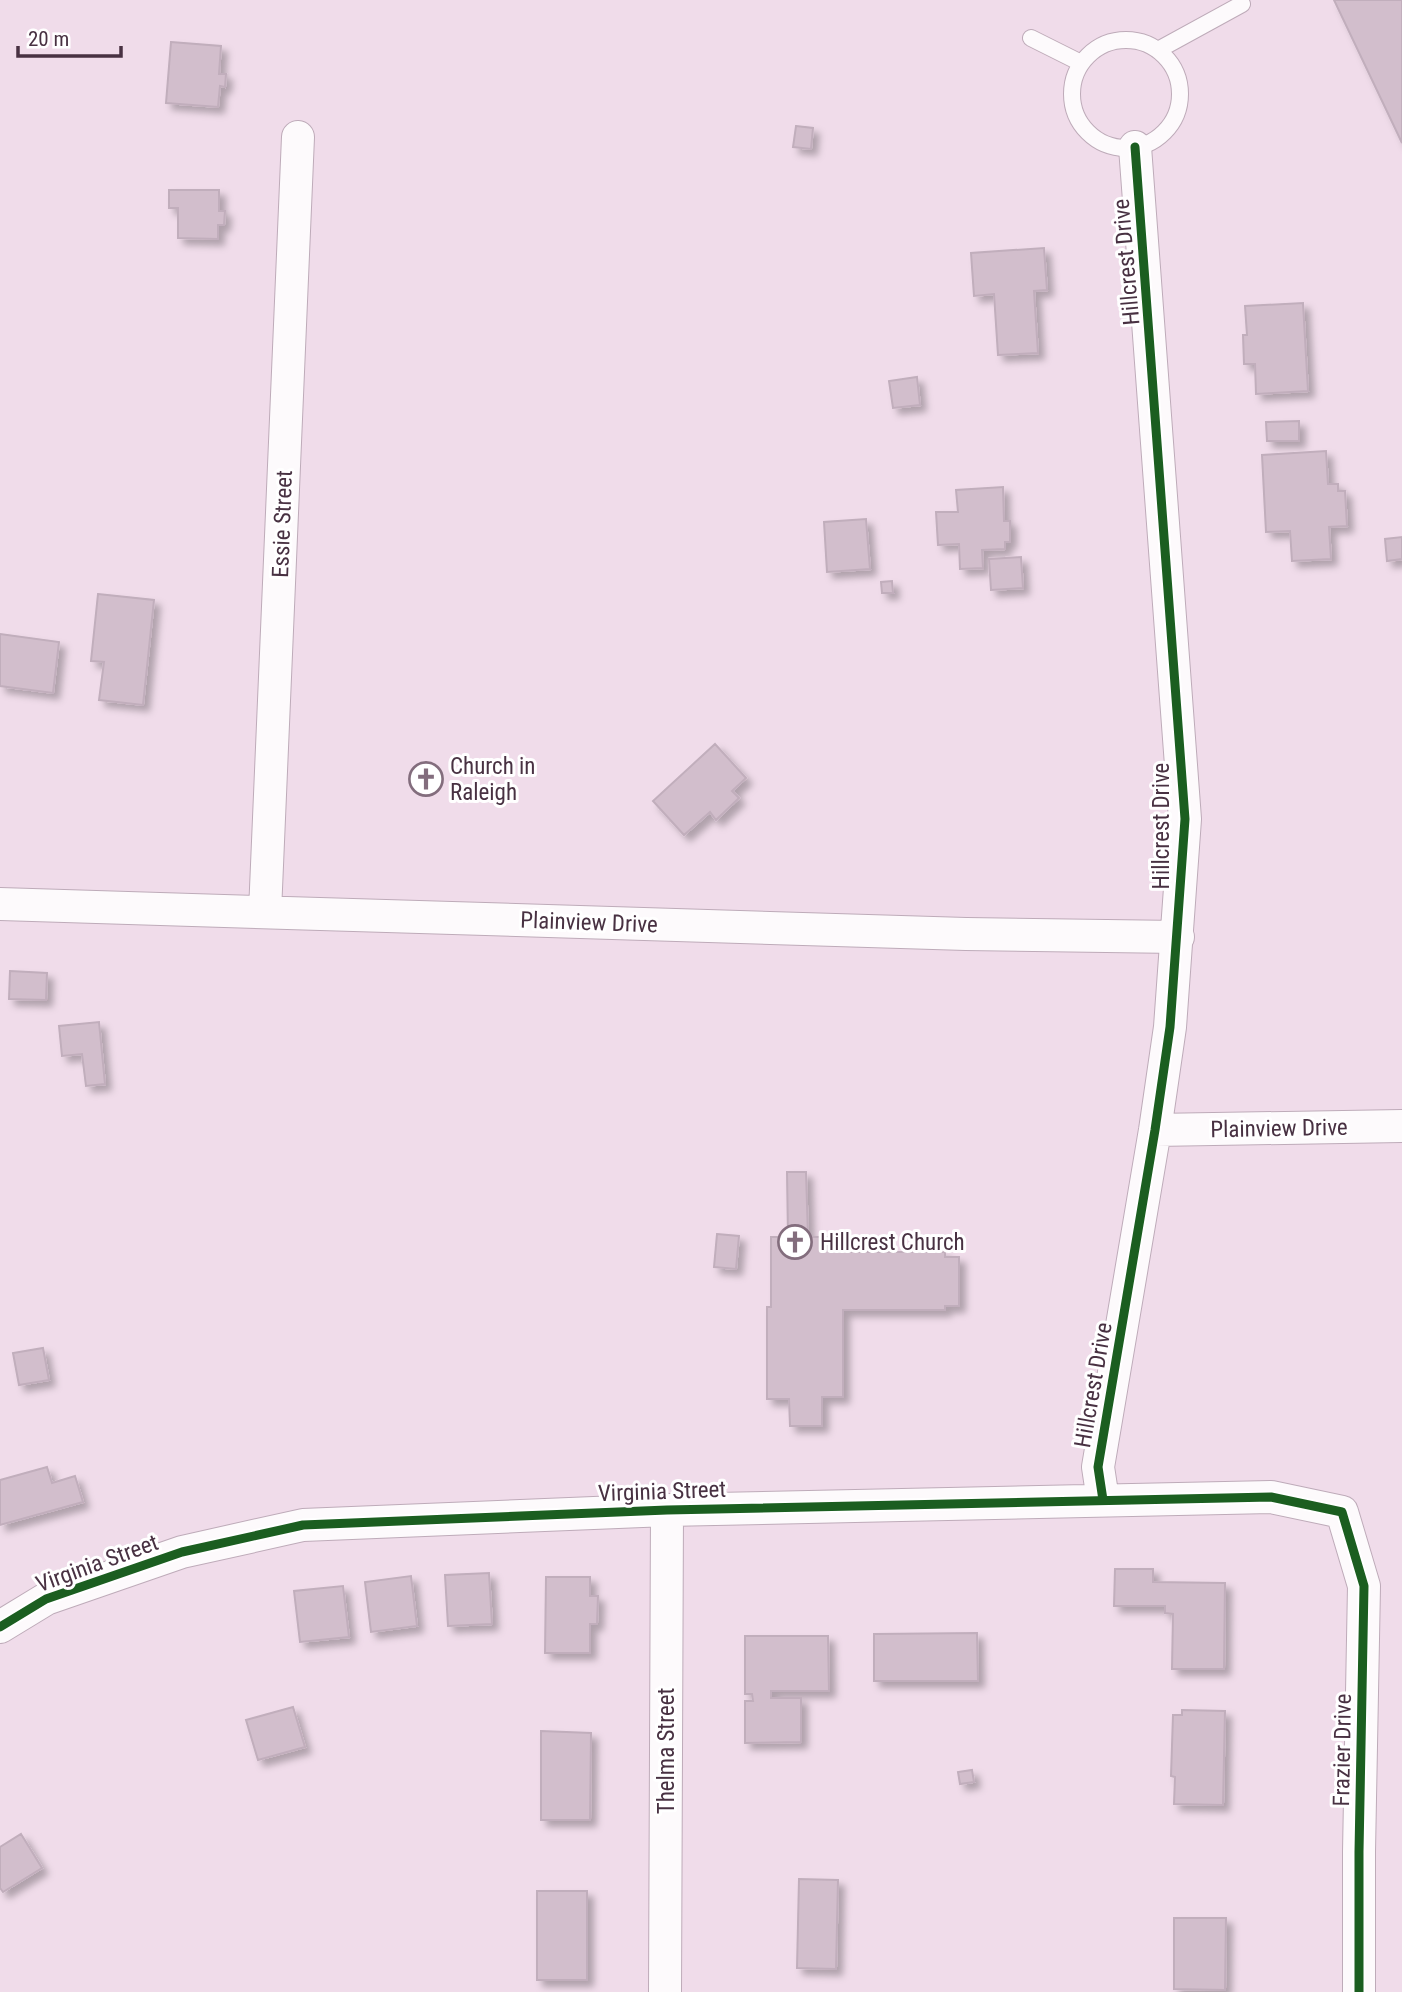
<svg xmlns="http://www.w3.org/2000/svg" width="1402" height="1992" font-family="'Roboto Condensed',sans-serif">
<defs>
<filter id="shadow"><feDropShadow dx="6" dy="6" stdDeviation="3.5" flood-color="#0004"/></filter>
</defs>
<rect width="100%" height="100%" fill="#f0dcea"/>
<path fill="#d2becc" stroke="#c1aebc" stroke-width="2" filter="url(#shadow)" d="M1334 0H1402V143Z
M171 42 221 46 219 74H226L225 87 220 86 218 107 166 103Z
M796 126 813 128 811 149 793 147Z
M169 190H219V211H225L224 225H218V239L178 238V208H169Z
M1044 248 1047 290 1034 291 1038 353 998 355 994 294 974 296 971 253Z
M1303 303 1308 391 1256 394 1255 364H1244L1243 335H1247L1245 306Z
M917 377 920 405 893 408 889 381Z
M1299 421V441H1267L1266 422Z
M1326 451 1328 484H1338V491H1345L1347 526 1329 527 1331 559 1292 561 1290 531 1266 532 1262 455Z
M1003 487 1004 521H1010V542H1005V549L982 550 983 568 960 569 959 544 938 545 936 512H958L956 490Z
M866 519 870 569 827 572 824 522Z
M1402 537V559L1387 561 1385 539Z
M1021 557 1023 588 991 590 989 559Z
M892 581 893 593H882L881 582Z
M98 594 154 600 143 705 99 700 104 662 91 661Z
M0 634 59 642 53 693 0 686Z
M715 744 746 778 732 791 739 798 716 820 710 812 684 835 653 801Z
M10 971 47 973 46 1000 9 999Z
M99 1022 105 1084 86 1086 82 1054 62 1056 59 1026Z
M787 1172H806L808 1237H788Z
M717 1234 739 1236 736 1269 714 1267Z
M771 1237H828L829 1252H945V1257H959V1306H945V1310H843V1397H822V1426H790L789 1399H767V1307H771Z
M43 1348 49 1380 19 1385 13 1353Z
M47 1467 52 1483 75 1476 83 1502 0 1525V1480Z
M1115 1569H1153V1582L1225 1583 1224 1669H1172L1173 1614 1165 1613V1606H1114Z
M489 1573 492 1624 448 1626 445 1575Z
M411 1576 417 1626 371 1632 365 1582Z
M546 1577H590V1596H598L597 1624H590V1653H545Z
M343 1586 349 1637 300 1642 294 1591Z
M977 1633 978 1681H874V1634Z
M745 1636H828L829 1691H771V1698H801V1742L745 1743V1701H753L752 1694H745Z
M293 1707 305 1747 258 1760 246 1720Z
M1182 1710 1225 1711 1223 1805 1174 1804 1175 1777 1171 1776 1173 1715H1182Z
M541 1731 591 1733 590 1820H541Z
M972 1770 974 1782 960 1784 958 1772Z
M21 1834 42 1868 3 1892 0 1888V1847Z
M799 1879 838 1880 836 1969 797 1968Z
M537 1891H587V1980H537Z
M1174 1918H1226L1225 1990 1174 1989Z"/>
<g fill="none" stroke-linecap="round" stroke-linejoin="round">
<g stroke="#beabb9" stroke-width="18">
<path id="lane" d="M1031 38 1081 63
M1072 94a54 54 0 1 1 108 0a54 54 0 1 1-108 0Z
M1158 50 1242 4"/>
</g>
<g stroke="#beabb9" stroke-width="34">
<path id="street" d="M0 904 966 934 1178 937
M265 912 298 137
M1155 1130 1402 1126
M1103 1500 1098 1467 1155 1130 1170 1027 1185 819 1135 147
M0 1627 46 1599 182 1552 303 1525 667 1510 1271 1497 1342 1512 1364 1586 1359 1852V1992
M665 1992 667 1510"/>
</g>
<use href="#lane" stroke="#fdfafc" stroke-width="16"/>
<use href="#street" stroke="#fdfafc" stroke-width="32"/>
<g stroke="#fff" stroke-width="13">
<path id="cycleway" d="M1103 1500 1098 1467 1155 1130 1170 1027 1185 819 1135 147
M0 1627 46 1599 182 1552 303 1525 667 1510 1271 1497 1342 1512 1364 1586 1359 1852V1992"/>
</g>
<use href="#cycleway" stroke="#1b5e20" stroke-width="9"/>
</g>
<defs>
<g id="church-ring" transform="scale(1.75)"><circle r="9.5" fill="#fff" stroke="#836d7d" stroke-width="1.5"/><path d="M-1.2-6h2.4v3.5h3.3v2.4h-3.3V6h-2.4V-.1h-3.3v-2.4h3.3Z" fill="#836d7d"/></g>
</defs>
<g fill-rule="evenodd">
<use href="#church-ring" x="426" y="779"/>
<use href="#church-ring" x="795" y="1242"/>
</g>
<g text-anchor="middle" stroke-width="6" stroke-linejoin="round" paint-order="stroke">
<g font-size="23" fill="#483142" stroke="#fff">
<text transform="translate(1126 262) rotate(-95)" y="8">Hillcrest Drive</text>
<text transform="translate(282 524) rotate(-88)" y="8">Essie Street</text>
<text transform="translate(1161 826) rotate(-90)" y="8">Hillcrest Drive</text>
<text transform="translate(589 922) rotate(2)" y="8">Plainview Drive</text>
<text transform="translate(1279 1128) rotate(-1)" y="8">Plainview Drive</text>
<text transform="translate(1093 1385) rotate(-80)" y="8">Hillcrest Drive</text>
<text transform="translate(662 1491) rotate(-2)" y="8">Virginia Street</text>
<text transform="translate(97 1563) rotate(-20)" y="8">Virginia Street</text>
<text transform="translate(1342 1750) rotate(-89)" y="8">Frazier Drive</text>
<text transform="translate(666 1751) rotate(-90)" y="8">Thelma Street</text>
</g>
<g font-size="23" fill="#483142" stroke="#fff" text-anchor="start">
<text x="450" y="774">Church in<tspan x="450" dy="26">Raleigh</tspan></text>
<text x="820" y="1250">Hillcrest Church</text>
</g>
</g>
<path d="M18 46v10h103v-10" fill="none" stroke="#483142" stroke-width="3.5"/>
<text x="28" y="46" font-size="21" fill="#483142" stroke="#ffffff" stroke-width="5" paint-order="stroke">20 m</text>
</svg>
